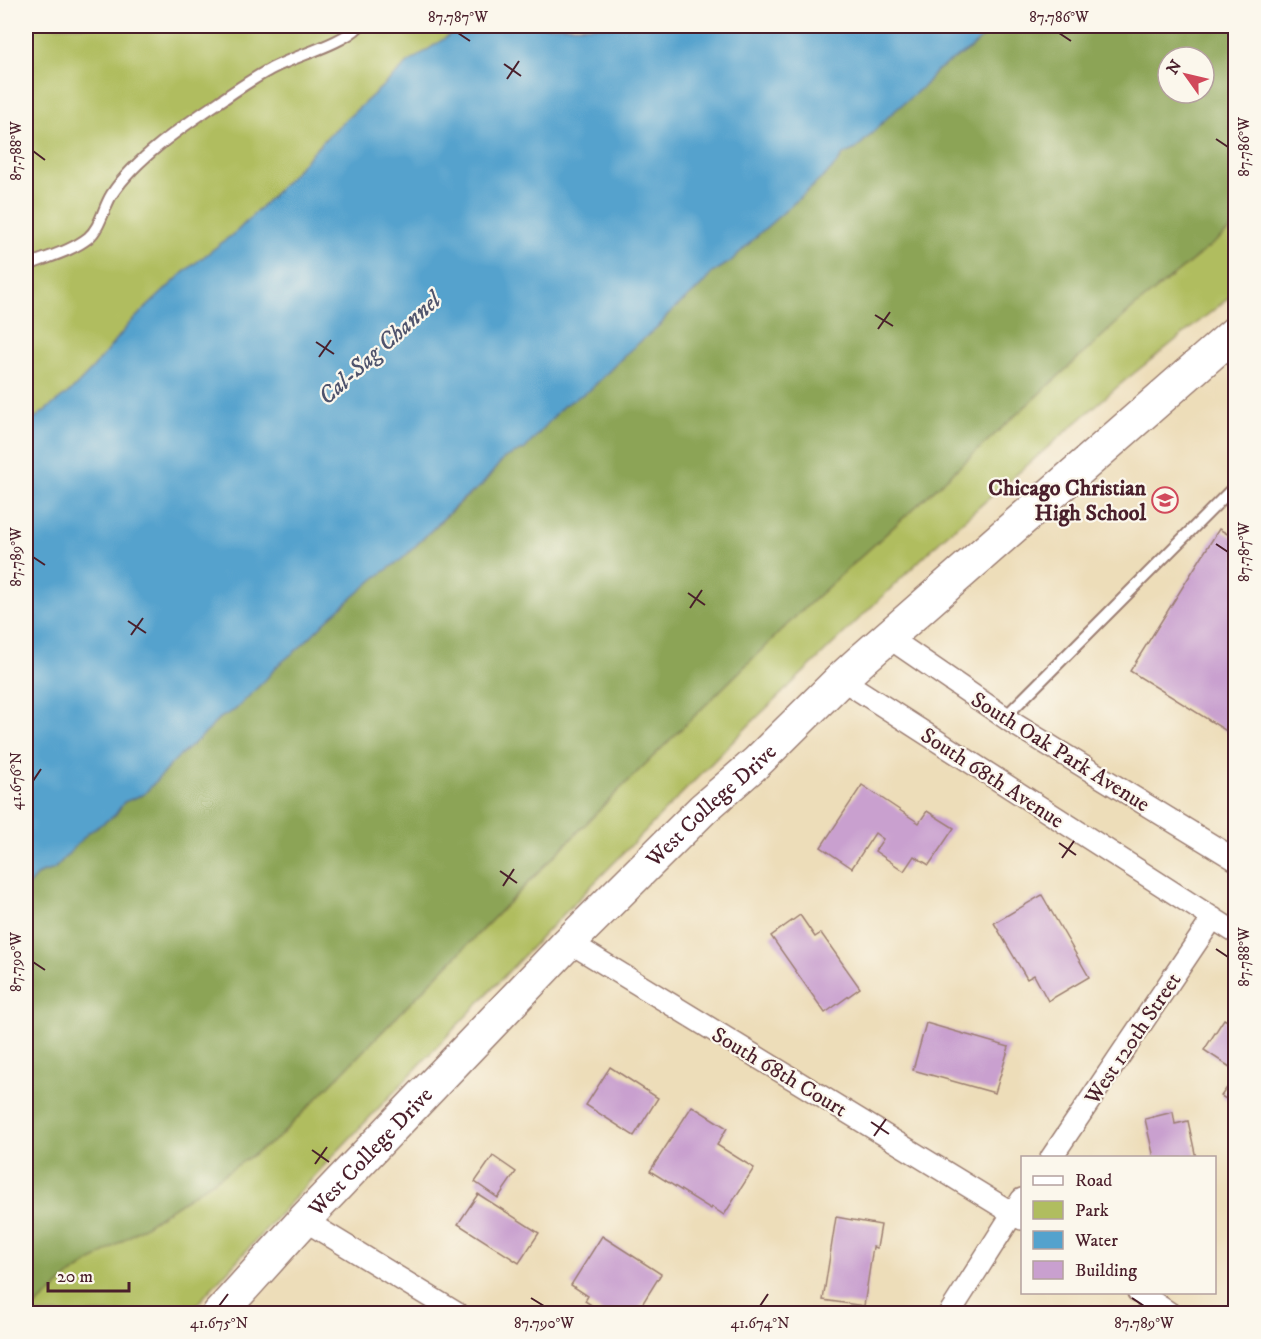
<svg xmlns="http://www.w3.org/2000/svg" width="1261" height="1339" font-family="'IM FELL DW Pica',serif">
<rect width="100%" height="100%" fill="#fbf7ec"/>
<filter id="ink" filterUnits="userSpaceOnUse"><feTurbulence type="fractalNoise" baseFrequency=".0167" numOctaves="2"/><feDisplacementMap in="SourceGraphic" scale="12" xChannelSelector="R" yChannelSelector="G"/><feConvolveMatrix kernelMatrix="1 2 1 2 8 2 1 2 1" color-interpolation-filters="sRGB"/></filter>
<filter id="wash" filterUnits="userSpaceOnUse"><feTurbulence type="fractalNoise" baseFrequency=".008" numOctaves="4" result="noise"/><feDisplacementMap in="SourceGraphic" scale="24" xChannelSelector="R" yChannelSelector="G"/><feGaussianBlur stdDeviation="1.35" result="paint"/><feColorMatrix in="noise" values="0 0 0 0 0 0 0 0 0 0 0 0 0 0 0 0 0 1.4 0 .05"/><feComposite in="paint" operator="in"/></filter>
<g filter="url(#wash)">
<rect width="100%" height="100%" fill="#edddb9"/>
<path fill="#b0bd5f" stroke="#7d6e45" stroke-width="1.5" d="M26 26H463L408 63 328 136 276 192 237 231 184 272 130 323 94 367 72 390 26 425Z
M1235 226V293L1123 382 942 539 752 722 548 930 331 1158 189 1313 27 1314 72 1274 277 1139 620 789 796 616 1133 308Z"/>
<path fill="#8ca456" stroke="#6b6240" stroke-width="1.5" fill-rule="evenodd" d="M995 26H1235V226L1133 308 796 616 620 789 277 1139 72 1274 27 1314 26 1313V888L38 874 54 869 88 833 115 815 124 802 144 794 176 759 209 730 218 719 235 710 266 679 277 666 299 648 329 618 375 578 402 559 464 499 481 486 504 458 525 449 563 406 590 390 628 352 662 323 667 315 701 286 712 273 730 262 760 233 831 170 844 154 856 149 891 114 925 85 936 71 970 49ZM1168 57H1204V93H1168Z"/>
<path fill="#54a2cd" stroke="#4f607c" stroke-width="1.5" d="M463 26H995L970 49 936 71 925 85 891 114 856 149 844 154 831 170 760 233 730 262 712 273 701 286 667 315 662 323 628 352 590 390 563 406 525 449 504 458 481 486 463 499 402 559 375 578 329 618 299 648 277 666 266 679 235 710 218 719 209 730 176 759 144 794 124 802 115 815 88 833 54 869 38 874 26 888V425L72 390 94 367 130 323 184 272 237 231 276 192 328 136 408 63Z"/>
<g id="blocks">
<path fill="#c9a0cf" d="M1219 529 1236 539V737L1130 671Z
M862 785 919 823 927 811 954 828 929 865 914 856 904 871 875 851 883 839 875 833 852 868 821 847Z
M1042 895 1089 977 1048 1001 1034 975 1027 979 994 923Z
M800 915 815 937 821 933 860 988 825 1013 771 936Z
M1224 1019 1236 1026V1071L1204 1050Z
M926 1023 1009 1047 995 1093 913 1070Z
M610 1067 658 1098 634 1136 586 1105Z
M1236 1075V1105L1221 1096Z
M692 1106 727 1128 717 1145 754 1168 724 1215 712 1207 711 1209 650 1171Z
M1173 1112 1175 1124 1188 1121 1196 1158H1154L1145 1119Z
M493 1156 516 1172 498 1198 475 1182Z
M478 1194 539 1233 519 1263 458 1224Z
M836 1217 881 1225 877 1248 873 1247 864 1306 823 1300Z
M602 1236 661 1274 636 1314H605L585 1301 588 1296 571 1285Z"/>
</g>
</g>
<g filter="url(#ink)">
<use href="#blocks" fill-opacity="0" stroke="#9c7e72" stroke-width="1.5"/>
<g fill="none" stroke-linecap="round" stroke-linejoin="round">
<g stroke="#9c7e72" stroke-width="14">
<path id="service" d="M26 266C46 257 70 252 88 238 101 227 103 208 112 194 136 158 183 126 219 102 235 91 252 79 269 70 293 56 341 45 359 26
M1005 717 1236 485"/>
</g>
<g stroke="#9c7e72" stroke-width="24">
<path id="minor" d="M888 637 1016 725 1236 860
M841 679 1236 933
M569 942 1022 1219
M1051 1158 1213 918
M304 1220 458 1314
M1138 1292 1171 1314
M949 1314 1022 1199"/>
</g>
<g stroke="#9c7e72" stroke-width="36">
<g id="primary">
<path id="s1" d="M219 1314 304 1220 569 942 703 809 757 762 841 679 864 658 1236 332"/>
</g>
</g>
<use href="#service" stroke="#fff" stroke-width="10"/>
<use href="#minor" stroke="#fff" stroke-width="21"/>
<use href="#primary" stroke="#fff" stroke-width="33"/>
</g>
</g>
<path fill="none" stroke="#4a1f2b" stroke-width="2" d="M458 33 470 41M1059 33 1071 41M504 64 521 76M507 79 519 61M1216 139 1228 147M33 151 45 160M875 315 893 326M878 329 890 312M316 342 334 354M319 357 331 340M1216 544 1228 552M33 557 45 565M688 593 705 605M690 608 702 590M128 621 146 633M131 635 143 618M33 781 41 769M1059 843 1076 855M1062 858 1074 841M500 871 517 883M503 886 514 869M1216 949 1228 957M33 962 45 970M871 1122 889 1134M874 1136 886 1119M312 1150 329 1162M315 1164 327 1147M531 1298 544 1306M1132 1298 1144 1306M219 1306 228 1294M760 1306 768 1294"/>
<defs>
<g id="school-ring" transform="scale(1.35)"><circle r="9.5" fill="#fbf7ec" stroke="#d1495b" stroke-width="1.5"/><path d="M0-5L7-2L0 1L-7-2ZM-4 1L0 2.5L4 1V4Q0 6-4 4Z" fill="#d1495b"/></g>
</defs>
<g fill-rule="evenodd">
<use href="#school-ring" x="1165" y="500"/>
</g>
<g text-anchor="middle" stroke-width="4.5" stroke-linejoin="round" paint-order="stroke">
<g font-size="22" font-weight="bold" fill="#4a1f2b" stroke="#fbf7ec" text-anchor="end">
<text x="1146" y="495">Chicago Christian<tspan x="1146" dy="25">High School</tspan></text>
</g>
<g font-size="22" fill="#4a1f2b" stroke="#fbf7ec">
<text transform="translate(1061 751) rotate(32)" y="8">South Oak Park Avenue</text>
<text transform="translate(993 777) rotate(33)" y="8">South 68th Avenue</text>
<text dy="8" stroke="none"><textPath href="#s1" startOffset="708">West College Drive</textPath></text>
<text transform="translate(1132 1038) rotate(-56)" y="8">West 120th Street</text>
<text transform="translate(780 1071) rotate(31)" y="8">South 68th Court</text>
<text dy="8" stroke="none"><textPath href="#s1" startOffset="222">West College Drive</textPath></text>
</g>
<g font-size="24" font-style="italic" fill="#4e536c" stroke="#fbf7ec">
<text transform="translate(379 348) rotate(-42)" y="8">Cal-Sag Channel</text>
</g>
</g>
<rect width="1261" height="1339" fill="none" stroke="#fbf7ec" stroke-width="66"/>
<rect x="1021" y="1156" width="195" height="138" fill="#fbf7ec" stroke="#b4a19f" stroke-width="1.5"/>
<rect x="1033" y="1176" width="30" height="9" fill="#ffffff" stroke="#b4a19f" stroke-width="1.5"/>
<text x="1075" y="1186" font-size="18" fill="#4a1f2b">Road</text>
<rect x="1033" y="1201" width="30" height="18" fill="#b0bd5f" stroke="#b4a19f" stroke-width="1.5"/>
<text x="1075" y="1216" font-size="18" fill="#4a1f2b">Park</text>
<rect x="1033" y="1231" width="30" height="18" fill="#54a2cd" stroke="#b4a19f" stroke-width="1.5"/>
<text x="1075" y="1246" font-size="18" fill="#4a1f2b">Water</text>
<rect x="1033" y="1261" width="30" height="18" fill="#c9a0cf" stroke="#b4a19f" stroke-width="1.5"/>
<text x="1075" y="1276" font-size="18" fill="#4a1f2b">Building</text>
<g transform="translate(1186 75) rotate(304)"><circle r="28" fill="#fbf7ec" stroke="#b4a19f" stroke-width="1.5"/>
<path d="M0-4.5L10 22L0 15L-10 22Z" fill="#d1495b"/>
<text y="-9" font-size="16" font-weight="bold" text-anchor="middle" fill="#4a1f2b">N</text>
</g>
<path d="M48 1282v9h81v-9" fill="none" stroke="#4a1f2b" stroke-width="3"/>
<text x="57" y="1282" font-size="18" fill="#4a1f2b" stroke="#fbf7ec" stroke-width="4.5" paint-order="stroke">20 m</text>
<rect x="33" y="33" width="1195" height="1273" fill="none" stroke="#4a1f2b" stroke-width="2"/>
<g font-size="15" text-anchor="middle" fill="#4a1f2b">
<text x="458" y="22">87.787°W</text>
<text x="1059" y="22">87.786°W</text>
<text transform="translate(1244 147) rotate(-90)" y="5">87.786°W</text>
<text transform="translate(16 151) rotate(-90)" y="5">87.788°W</text>
<text transform="translate(1244 552) rotate(-90)" y="5">87.787°W</text>
<text transform="translate(16 557) rotate(-90)" y="5">87.789°W</text>
<text transform="translate(16 781) rotate(-90)" y="5">41.676°N</text>
<text transform="translate(1244 957) rotate(-90)" y="5">87.788°W</text>
<text transform="translate(16 962) rotate(-90)" y="5">87.790°W</text>
<text x="219" y="1328">41.675°N</text>
<text x="544" y="1328">87.790°W</text>
<text x="760" y="1328">41.674°N</text>
<text x="1144" y="1328">87.789°W</text>
</g>
</svg>
